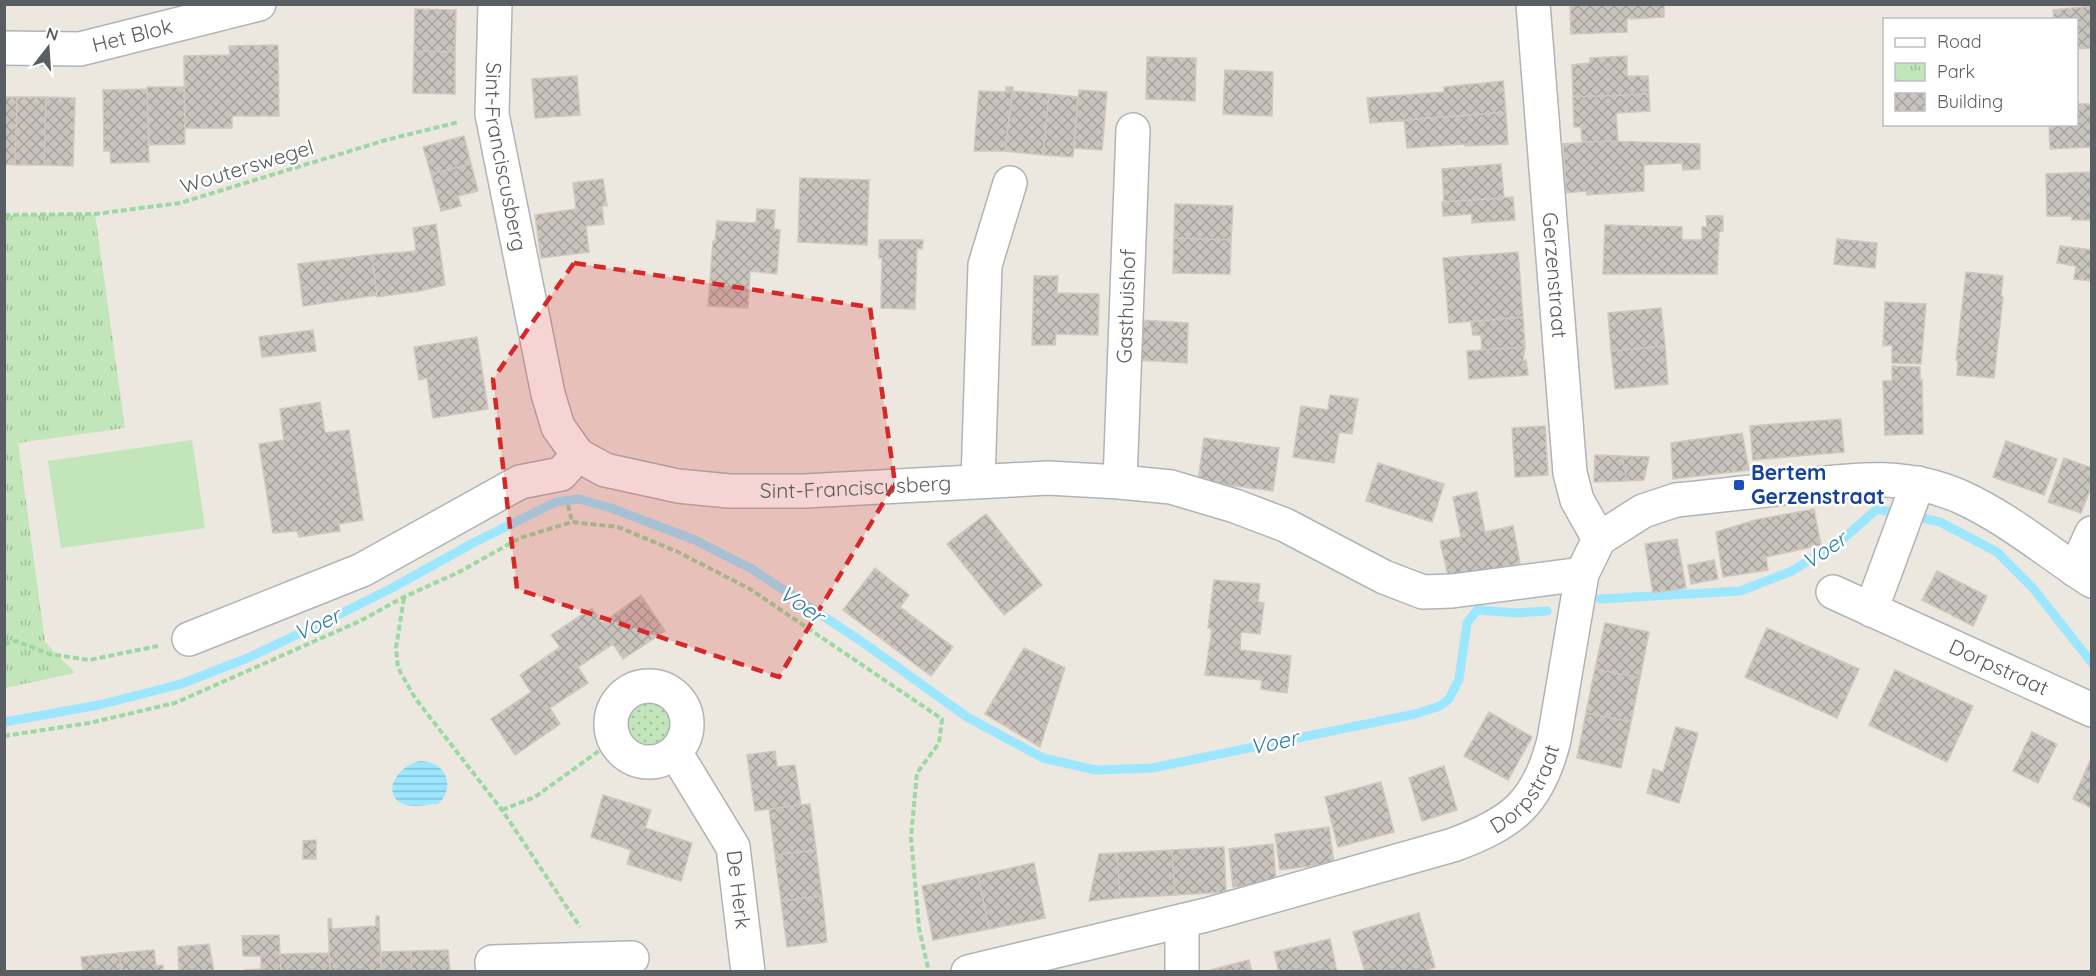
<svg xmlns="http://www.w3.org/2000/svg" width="2096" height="976" font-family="Quicksand,sans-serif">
<defs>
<pattern id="grass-dots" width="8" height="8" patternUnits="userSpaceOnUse" patternTransform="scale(1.5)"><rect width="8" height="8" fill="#c2e6ba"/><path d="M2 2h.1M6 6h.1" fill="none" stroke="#a0be9b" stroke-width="1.8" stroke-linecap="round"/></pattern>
<pattern id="park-tufts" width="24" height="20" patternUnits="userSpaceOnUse" patternTransform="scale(1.5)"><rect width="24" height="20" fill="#c2e6ba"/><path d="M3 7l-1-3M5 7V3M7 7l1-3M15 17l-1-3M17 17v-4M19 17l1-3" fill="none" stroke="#a0be9b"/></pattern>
<pattern id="water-rules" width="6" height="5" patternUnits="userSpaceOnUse" patternTransform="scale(1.5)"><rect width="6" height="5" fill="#9ce6ff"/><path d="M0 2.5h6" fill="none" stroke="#82bed2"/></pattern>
<pattern id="building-cross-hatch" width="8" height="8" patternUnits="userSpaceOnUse" patternTransform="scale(1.5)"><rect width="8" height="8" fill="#c9c4be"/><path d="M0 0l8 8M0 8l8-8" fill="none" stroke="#a6a29e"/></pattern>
</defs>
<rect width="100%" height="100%" fill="#ece7df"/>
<path fill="url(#grass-dots)" d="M626 724a23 23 0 1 1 46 0a23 23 0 1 1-46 0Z"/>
<path fill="url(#park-tufts)" d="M95 214 125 428 18 443 45 642 75 673 5 688V215Z"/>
<path fill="#c2e6ba" d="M192 440 205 528 61 548 48 461Z"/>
<path fill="url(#water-rules)" d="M421 761C428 762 435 763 440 768 451 778 449 795 438 804 427 804 417 808 406 805 378 796 398 764 421 761Z"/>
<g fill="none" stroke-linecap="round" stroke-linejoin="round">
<path stroke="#9ce6ff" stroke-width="9" d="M1913 516 1940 522 1997 552 2032 587 2092 663
M1600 599 1740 591 1792 571 1844 538 1877 509 1899 514
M4 722 99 705 181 684 250 657 328 620 392 588 473 543 556 502 579 499 611 508 695 540 752 569 861 641 967 717 1043 758 1096 770 1152 768 1415 714 1440 706 1449 699 1459 679 1467 623 1477 610 1517 613 1547 611"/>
</g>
<path fill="url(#building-cross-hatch)" stroke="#d1c7bd" stroke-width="1.5" d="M1570 4H1664V17L1627 19V32L1571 34Z
M2092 6V48L2076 49V20H2054L2053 10Z
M415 9 456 10 455 52 414 51Z
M278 45 279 116H232V128H185L184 56 230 55 229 46Z
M414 51 455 52V94L413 93Z
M1627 56V76H1648L1649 94 1573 97 1572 65 1590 63V58Z
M1147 57 1196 58 1195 101 1146 99Z
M1225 70 1273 72 1272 116 1223 114Z
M577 76 580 115 535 118 532 79Z
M1503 81 1506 112 1370 123 1367 98 1444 92V87Z
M147 87H184L185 144 149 145Z
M1006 87H1013L1005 151H974L979 91 1006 92Z
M147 89 149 162 111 163 110 151H104L103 90Z
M1079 90 1107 92 1102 150 1074 148Z
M1013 91 1049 94 1043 155 1005 151Z
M1049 94 1078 97 1073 157 1043 155Z
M1649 94 1650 111 1616 113 1618 141 1582 142 1581 127H1574L1573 97Z
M4 97H17L15 165 4 164Z
M17 97H46L44 165H15Z
M46 97 75 98 73 166 44 165Z
M2076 104H2092V147L2050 149 2049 124H2076Z
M1506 112 1508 144 1465 146V144L1407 148 1404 120Z
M464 136 471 164 431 174 423 147Z
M1607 141 1700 144V169L1683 170 1682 163 1644 165V191L1587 195 1586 191 1566 193 1563 144Z
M471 164 478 191 458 196 461 206 441 211 431 174Z
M1501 164 1504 198 1444 202 1442 169Z
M2092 172V220H2072V216H2047L2046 174Z
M800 178 869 180 867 245 798 242Z
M603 179 607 206H602L604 224 586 226 589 252 541 258 535 215 576 209 573 183Z
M1513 197 1515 220 1472 223V214L1443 216 1442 202Z
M1175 204 1233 206 1231 240 1174 238Z
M757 209 775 210 774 229 780 230 777 272 776 271V274L750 271 748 308 708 306 713 241H715L717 221 756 223Z
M1706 216H1723V231L1719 232 1717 274H1603L1605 225 1682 227V240H1702V227H1707Z
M436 224 445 285 420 291 377 297 372 255 416 251 413 228Z
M1174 238 1231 240 1230 274 1173 273Z
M1837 239 1877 243 1875 268 1834 264Z
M879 240H923L922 249 917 248 915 309 881 308 882 258H879Z
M2060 246 2092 250V281L2074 279 2076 266 2057 263Z
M1518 252 1523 317 1449 323 1443 258Z
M372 255 377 295 303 306 298 264Z
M1966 272 2003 276 2001 296 2003 297 1994 378 1957 375 1958 360H1956Z
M1034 276H1058L1057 293 1099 294 1098 335 1056 334 1055 345H1032Z
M1885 302 1926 304 1921 364 1892 363V345L1883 346Z
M1661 308 1665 346 1611 351 1608 313Z
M1523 317 1525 347 1482 350 1481 335H1473L1471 322Z
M1140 320 1188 323 1187 363 1138 360Z
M313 330 316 351 262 357 259 337Z
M477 337 488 409 433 418 427 378 419 380 414 347Z
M1665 346 1668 384 1615 389 1611 351Z
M1525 347 1523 361 1526 360 1528 375 1469 379 1467 351Z
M1892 366 1920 367V380H1922L1923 434 1885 435 1883 381H1892Z
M1330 395 1358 399 1352 434 1339 432 1334 463 1293 457 1301 406 1328 410Z
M320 402 325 433 349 430 363 520 339 524 340 531 299 537 297 531 273 533 259 444 284 440 280 409Z
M1841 419 1844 452 1753 460 1750 426Z
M1545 426 1548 475 1515 477 1512 428Z
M1742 433 1749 470 1673 479 1671 443Z
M1204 438 1279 448 1273 491 1198 481Z
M2006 441 2057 459 2044 495 1993 477Z
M1595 455 1622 456 1627 481 1594 482Z
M1622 456 1649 457 1644 480 1627 481Z
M2064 458 2092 468V485L2081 513 2048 502Z
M1378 463 1444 484 1432 522 1366 501Z
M1477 492 1485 532 1513 526 1520 563 1450 584 1440 541 1461 537 1453 497Z
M1814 509 1821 545 1766 557 1768 570 1723 577 1716 532 1755 520Z
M986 514 1042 585 1004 615 947 544Z
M1677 539 1686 588 1653 593 1645 544Z
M1714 560 1718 579 1691 584 1688 565Z
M875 568 909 595 900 607 953 647 931 676 843 610Z
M1937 571 1987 596 1973 626 1922 600Z
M1214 580 1260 584 1258 602 1264 603 1260 634 1241 632 1240 650 1291 656 1287 693 1261 689 1262 680 1205 675 1212 629 1208 628Z
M641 595 665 631 623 659 613 644 578 667 588 683 550 708 560 724 515 755 491 719 531 692 520 675 560 647 551 635 592 608 602 623Z
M1605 623 1649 632 1640 678 1595 669Z
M1767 628 1859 669 1837 718 1745 677Z
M1024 648 1065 668 1040 747 985 714Z
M1595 669 1640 678 1631 722 1586 713Z
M1895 670 1973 706 1947 762 1869 725Z
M1489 712 1532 737 1508 780 1464 756Z
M1586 713 1631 722 1621 768 1577 758Z
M1676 727 1698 733 1679 803 1647 793 1653 769 1663 772Z
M2032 732 2057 744 2038 783 2013 771Z
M775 751 777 767 795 765 801 805 755 811 747 755Z
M2091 759H2092V808L2073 799Z
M1444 766 1457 810 1422 821 1409 778Z
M1381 782 1394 832 1338 847 1325 797Z
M603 795 651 810 645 828 692 843 681 881 627 864 631 850 591 837Z
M810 804 816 850 775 855 769 809Z
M1329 827 1334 863 1280 870 1275 834Z
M316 840V859H303V841Z
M1273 844 1276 882 1233 887 1229 849Z
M1224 847 1226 892 1175 895 1172 850Z
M816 850 822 896 781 901 775 855Z
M1172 850 1175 895 1120 898 1117 853Z
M1117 853 1120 898 1089 901 1099 854Z
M1034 863 1045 918 989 929 978 875Z
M978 875 989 929 933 940 922 886Z
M822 896 827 942 787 947 781 901Z
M1419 913 1435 967 1421 972H1365L1353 932Z
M376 916H379L381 972H330L328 919 331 918 332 929 376 926Z
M279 935 281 972H245V970L261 969V956H243L242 936Z
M1330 939 1337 972H1279L1274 952Z
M209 944 214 972H179L178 947Z
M154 950 156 966 163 965V972H122L119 953Z
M448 950 450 972H412L411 951Z
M411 951 412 972H381V952Z
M119 953 122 972H83L81 957Z
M329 953 330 972H281L280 954Z
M1249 960 1252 972H1208L1207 971Z"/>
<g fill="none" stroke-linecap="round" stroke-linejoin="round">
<g stroke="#b0b4b8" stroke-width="36">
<g id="minor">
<path id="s1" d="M495 4 492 114 548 394 558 427 578 455 605 470 678 486 729 491H805L1048 478 1120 482 1171 487 1235 506 1285 525 1384 577 1423 592 1452 591 1582 574"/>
<path id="s2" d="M1533 4 1570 473 1577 500 1599 539"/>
<path id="s3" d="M4 48 80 49 259 4"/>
<path d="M978 481 985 265 1010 183"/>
<path id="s4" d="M1120 482 1133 130"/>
<path d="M2075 570 2092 533"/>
<path id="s5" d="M1833 592 2092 710"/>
<path d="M1871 610 1918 483"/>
<path d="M189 639 362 570 520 482 561 474 578 455"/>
<circle cx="649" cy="724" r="38"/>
<path id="s6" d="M675 752 733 847 748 972"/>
<path d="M1182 921V972"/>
<path d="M493 972 492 962 632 958"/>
<path id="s7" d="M968 972 1206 915 1453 845C1513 823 1538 803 1554 740L1582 574 1599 539 1643 511 1676 500C1714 496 1752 492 1790 487 1850 480 1903 471 1961 497 2006 517 2049 553 2092 581"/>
</g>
</g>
<path stroke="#9cd8a1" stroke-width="4" stroke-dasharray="6 3" stroke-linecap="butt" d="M4 215 95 214 180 203 386 140 459 122
M568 505 572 522
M404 598 396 648 398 668 415 698 502 810 580 927
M4 644 16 641 49 654 89 660 158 646
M4 736 89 723 175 703 360 621 404 597 459 572 520 538 572 522 618 527 678 552 750 589 942 719 939 743 917 773 911 837 919 928 929 972
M502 810 535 797 614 740"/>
<use href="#minor" stroke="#fff" stroke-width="33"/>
</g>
<path fill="#d62828" fill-opacity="0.2" stroke="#d62828" stroke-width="4.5" stroke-dasharray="12 8" stroke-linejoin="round" d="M574 263 870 307 895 483 779 677 517 589 493 379Z"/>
<rect fill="#1a4fb4" stroke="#fff" stroke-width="2" x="1733" y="479" width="12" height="12" rx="3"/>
<g text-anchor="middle" stroke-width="5" stroke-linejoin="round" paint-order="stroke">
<g font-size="21" fill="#585e61" stroke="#fff">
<text dy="7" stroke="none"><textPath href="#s3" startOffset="130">Het Blok</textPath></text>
<text dy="7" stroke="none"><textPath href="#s1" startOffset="154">Sint-Franciscusberg</textPath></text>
<text transform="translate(247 167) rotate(-17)" y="7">Wouterswegel</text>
<text dy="7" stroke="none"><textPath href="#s2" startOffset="272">Gerzenstraat</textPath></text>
<text dy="7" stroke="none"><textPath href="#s4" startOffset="176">Gasthuishof</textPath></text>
<text dy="7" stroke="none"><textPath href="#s1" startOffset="748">Sint-Franciscusberg</textPath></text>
<text dy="7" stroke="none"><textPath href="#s5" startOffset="182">Dorpstraat</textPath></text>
<text dy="7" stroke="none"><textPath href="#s7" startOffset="597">Dorpstraat</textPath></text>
<text dy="7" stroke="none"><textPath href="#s6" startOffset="154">De Herk</textPath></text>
</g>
<g font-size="21" font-weight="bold" fill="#164399" stroke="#fff" text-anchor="start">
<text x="1751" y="480">Bertem<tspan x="1751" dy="24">Gerzenstraat</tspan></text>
</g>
<g font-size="22" font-style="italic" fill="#327da3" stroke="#fff">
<text transform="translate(1824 550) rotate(-34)" y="8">Voer</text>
<text transform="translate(802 604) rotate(35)" y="8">Voer</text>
<text transform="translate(317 624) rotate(-25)" y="8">Voer</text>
<text transform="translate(1274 742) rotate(-12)" y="8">Voer</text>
</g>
</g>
<rect width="2096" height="976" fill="none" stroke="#585e61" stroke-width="12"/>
<rect x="1883" y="18" width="195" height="108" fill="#ffffff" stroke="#bcbfc0" stroke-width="1.5"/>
<rect x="1895" y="38" width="30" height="9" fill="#ffffff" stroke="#bcbfc0" stroke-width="1.5"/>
<text x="1937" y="48" font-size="18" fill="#585e61">Road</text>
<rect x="1895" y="63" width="30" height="18" fill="url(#park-tufts)" stroke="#bcbfc0" stroke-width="1.5"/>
<text x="1937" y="78" font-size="18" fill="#585e61">Park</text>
<rect x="1895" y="93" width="30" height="18" fill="url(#building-cross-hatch)" stroke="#bcbfc0" stroke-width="1.5"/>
<text x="1937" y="108" font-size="18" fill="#585e61">Building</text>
<g transform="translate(48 48) rotate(17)" stroke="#ffffff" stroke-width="4.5" paint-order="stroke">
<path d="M0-4.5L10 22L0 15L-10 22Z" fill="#585e61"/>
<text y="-9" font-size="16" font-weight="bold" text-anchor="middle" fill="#585e61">N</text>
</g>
</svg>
